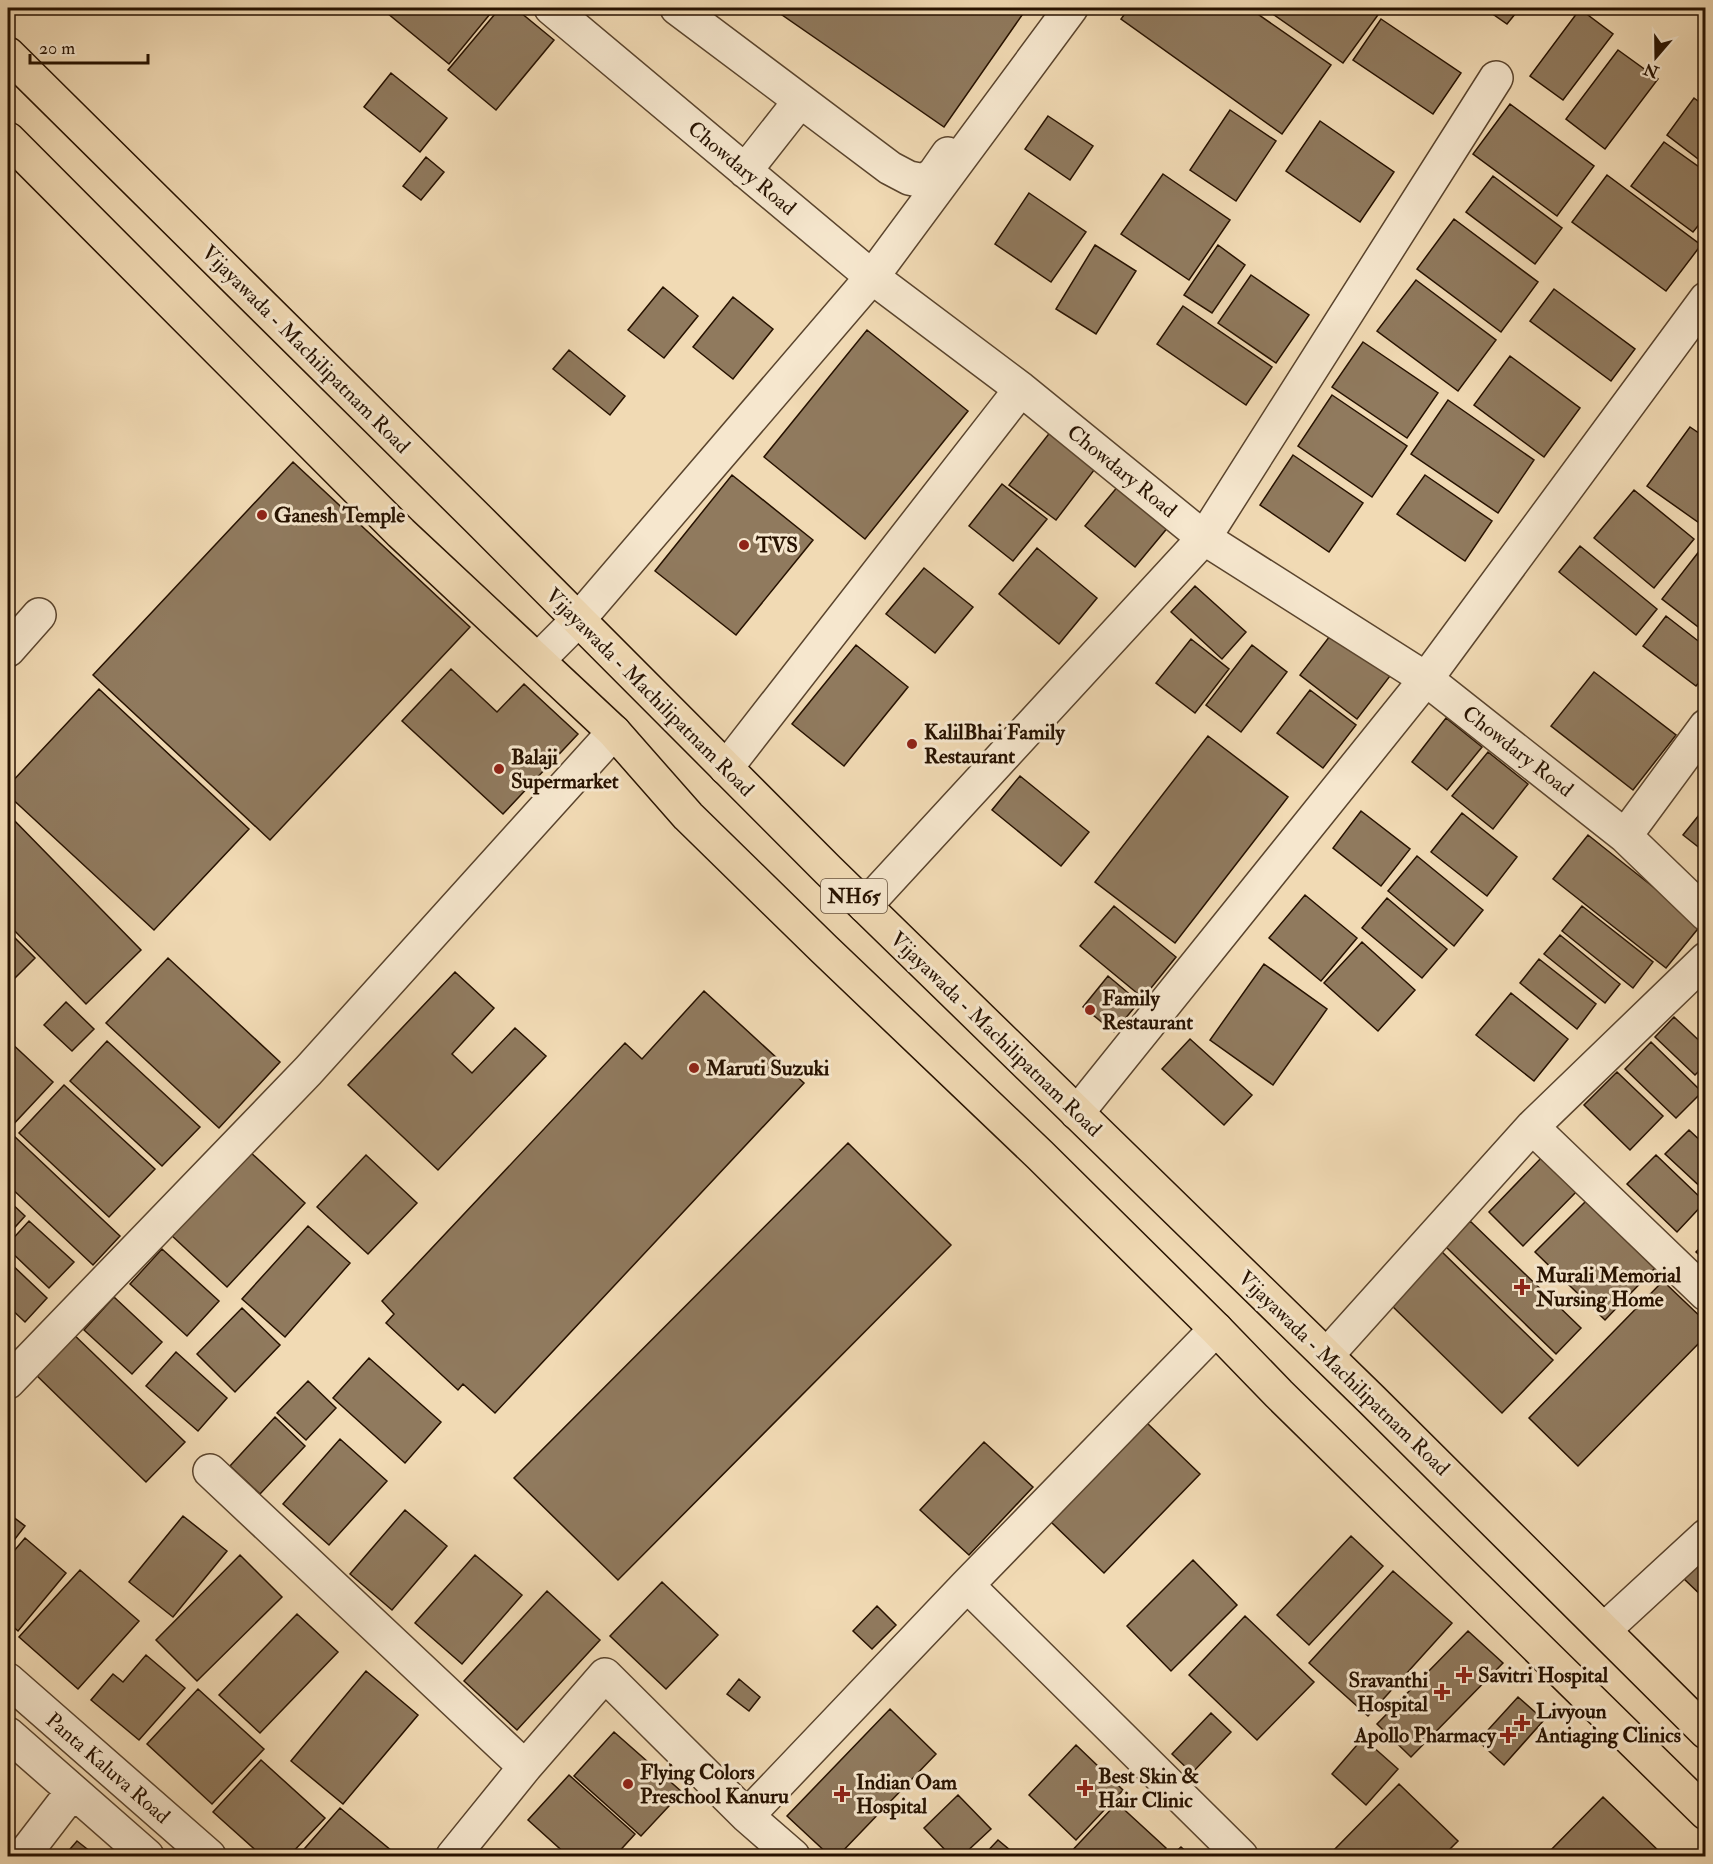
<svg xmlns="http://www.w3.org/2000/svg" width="1713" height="1864" font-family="'IM FELL Double Pica',serif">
<rect width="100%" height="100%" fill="#f1dab4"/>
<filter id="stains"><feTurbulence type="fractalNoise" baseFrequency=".00333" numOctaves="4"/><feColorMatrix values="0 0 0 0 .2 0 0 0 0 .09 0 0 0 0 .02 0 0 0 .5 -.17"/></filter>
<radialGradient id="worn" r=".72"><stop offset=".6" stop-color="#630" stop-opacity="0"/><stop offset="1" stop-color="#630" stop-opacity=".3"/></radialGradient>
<path fill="#907a5e" stroke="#271200" stroke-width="1.5" d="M381 8H495L449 64Z
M500 8H515L554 40 496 110 448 70Z
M772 8H1027L944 127Z
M1129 8H1249L1331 65 1282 134 1121 19Z
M1264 8H1383L1343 63Z
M1484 8H1520L1507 24Z
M1580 9 1613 34 1563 100 1530 76Z
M1381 19 1461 73 1433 114 1353 60Z
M1618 50 1658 79 1605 149 1566 119Z
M391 73 447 118 420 152 364 107Z
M1694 98 1706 107V165L1667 135Z
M1510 104 1594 166 1557 216 1473 154Z
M1230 110 1276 141 1236 201 1190 170Z
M1048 116 1093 146 1070 180 1025 149Z
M1320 121 1394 172 1360 222 1286 171Z
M1664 142 1706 172V216L1693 232 1631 186Z
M426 157 444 172 421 200 403 186Z
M1163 174 1230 220 1189 280 1121 234Z
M1607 175 1701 245 1666 291 1572 222Z
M1493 176 1562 228 1535 264 1466 212Z
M1029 193 1086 232 1051 282 995 244Z
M1454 219 1538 282 1501 332 1417 269Z
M1095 245 1136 271 1096 334 1056 309Z
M1218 245 1245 265 1212 313 1184 295Z
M1251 275 1309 315 1276 363 1218 323Z
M1416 280 1496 340 1458 391 1377 331Z
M663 287 698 316 664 358 628 330Z
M1554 289 1635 349 1611 381 1530 321Z
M733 297 773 329 733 379 693 347Z
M1183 306 1272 367 1246 405 1157 344Z
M867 330 968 411 865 539 764 457Z
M1363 342 1438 393 1407 438 1332 387Z
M569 350 625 396 610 415 553 369Z
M1510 356 1580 408 1544 457 1474 405Z
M1332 395 1407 446 1372 497 1298 446Z
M1448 400 1534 460 1498 513 1411 454Z
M1055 426 1101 461 1056 520 1009 485Z
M1690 427 1706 438V519L1702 525 1647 486Z
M1293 455 1363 503 1329 552 1260 505Z
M293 462 470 627 270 840 93 675Z
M732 475 813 540 736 635 655 571Z
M1425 475 1492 521 1465 561 1397 514Z
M1002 484 1047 519 1013 561 969 526Z
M1119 485 1169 526 1135 567 1085 526Z
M1634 490 1694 539 1654 588 1594 538Z
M1704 545 1706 546V633L1662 599Z
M1580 546 1657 609 1636 635 1559 572Z
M1037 548 1097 598 1059 644 999 594Z
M924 568 973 607 935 653 886 614Z
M1195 586 1246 632 1222 659 1171 612Z
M1666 616 1706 647V674L1696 686 1643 646Z
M1333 632 1390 676 1357 719 1300 675Z
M1191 639 1229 669 1195 713 1156 683Z
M856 645 908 687 844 766 792 724Z
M1252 645 1287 672 1241 732 1206 705Z
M451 669 497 712 524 684 578 734 503 814 402 721Z
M1594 672 1676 735 1633 790 1551 726Z
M99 689 249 829 154 930 8 795V786Z
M1310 690 1356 725 1323 768 1277 733Z
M1446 718 1482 747 1447 790 1412 762Z
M1208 736 1288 797 1175 943 1095 882Z
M1488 752 1528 784 1493 829 1452 796Z
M1020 776 1089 832 1061 866 992 810Z
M1703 810 1706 812V853L1683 835Z
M1361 811 1410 849 1381 886 1333 848Z
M1462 813 1517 857 1487 896 1431 852Z
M8 814 141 950 86 1004 8 924Z
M1588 835 1701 925 1666 968 1553 879Z
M1417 856 1483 910 1454 946 1388 891Z
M1305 895 1357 938 1321 981 1269 938Z
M1387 898 1447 949 1422 978 1362 928Z
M1114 906 1176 957 1143 998 1080 946Z
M1582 906 1653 962 1633 988 1562 931Z
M8 931 35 958 8 985Z
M1560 935 1620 984 1605 1003 1544 954Z
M1362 942 1415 990 1378 1031 1324 983Z
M168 958 280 1062 219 1128 106 1023Z
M1539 959 1596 1004 1577 1029 1520 983Z
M1264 964 1327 1009 1273 1085 1210 1040Z
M455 972 494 1008 452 1054 472 1073 515 1028 546 1056 438 1170 348 1085Z
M1108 976 1139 1002 1114 1032 1083 1007Z
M704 991 804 1083 495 1413 463 1384 458 1390 386 1323 394 1314 382 1301 625 1043 642 1059Z
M1511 993 1568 1039 1534 1081 1476 1035Z
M1706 993V1005L1699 999Z
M66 1002 94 1029 72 1051 44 1025Z
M1674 1017 1706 1047V1064L1695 1075 1655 1037Z
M1190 1039 1252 1095 1224 1125 1162 1069Z
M8 1040 53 1082 8 1130Z
M107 1041 200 1127 162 1166 70 1081Z
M1651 1042 1702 1092 1676 1118 1625 1069Z
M1617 1072 1663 1116 1630 1150 1584 1105Z
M64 1085 155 1169 109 1217 19 1133Z
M1689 1130 1706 1146V1192L1665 1154Z
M13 1135 120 1236 93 1265 8 1185V1140Z
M848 1143 951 1245 618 1580 514 1478Z
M248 1150 305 1203 227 1287 170 1234Z
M366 1155 417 1203 368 1254 317 1207Z
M1544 1155 1579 1189 1523 1246 1489 1212Z
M1656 1155 1705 1202 1677 1232 1627 1184Z
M8 1200 25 1216 8 1235Z
M1586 1201 1655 1268 1605 1320 1535 1252Z
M29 1221 74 1262 49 1288 8 1249V1244Z
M1470 1221 1581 1328 1556 1354 1446 1247Z
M308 1226 350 1263 285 1337 242 1299Z
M1706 1242V1261L1696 1252Z
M162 1249 219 1301 187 1336 130 1284Z
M1439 1249 1553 1360 1502 1413 1388 1302Z
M8 1261 47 1298 25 1322 8 1306Z
M1663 1281 1706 1322V1336L1578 1466 1529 1418Z
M114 1297 162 1342 132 1374 84 1330Z
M242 1308 280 1345 235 1392 197 1354Z
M69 1330 185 1442 146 1482 30 1369Z
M176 1352 227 1398 198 1431 146 1386Z
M369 1358 441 1422 405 1463 333 1398Z
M308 1381 336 1408 306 1440 277 1413Z
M275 1417 305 1446 260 1494 230 1466Z
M1147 1423 1200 1474 1104 1573 1051 1522Z
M340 1439 387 1481 329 1545 283 1504Z
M984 1442 1033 1487 969 1555 920 1510Z
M405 1510 447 1546 392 1610 350 1574Z
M8 1513 25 1526 8 1548Z
M183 1516 227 1551 173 1617 129 1582Z
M1351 1536 1383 1566 1309 1645 1277 1615Z
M25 1538 66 1573 18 1631 8 1622V1558Z
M1706 1554V1600L1682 1577Z
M240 1555 282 1597 197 1681 156 1640Z
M475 1555 522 1595 462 1664 415 1623Z
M1193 1560 1237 1605 1171 1671 1127 1626Z
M80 1570 139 1621 78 1689 19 1637Z
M1393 1571 1452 1623 1368 1716 1309 1663Z
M662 1582 718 1635 666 1689 610 1636Z
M547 1591 600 1640 517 1730 464 1681Z
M877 1606 896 1625 872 1649 853 1631Z
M297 1614 338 1652 260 1733 219 1695Z
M1245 1616 1314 1682 1257 1740 1189 1675Z
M1468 1631 1503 1663 1411 1757 1377 1724Z
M146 1655 185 1688 139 1740 91 1700 113 1674 123 1682Z
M366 1671 418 1715 343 1804 291 1761Z
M739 1679 760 1697 749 1711 727 1694Z
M198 1689 264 1749 212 1804 147 1744Z
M1518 1697 1544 1720 1504 1765 1478 1741Z
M890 1709 936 1754 838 1856H830L787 1816Z
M1211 1713 1231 1732 1192 1773 1172 1754Z
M614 1732 682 1792 641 1836 574 1776Z
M1363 1738 1398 1769 1366 1805 1332 1774Z
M1076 1745 1123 1790 1076 1840 1029 1795Z
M261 1760 325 1818 289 1856H262L213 1812Z
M569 1775 635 1834 615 1856H568L528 1820Z
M1399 1784 1458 1841 1443 1856H1328Z
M958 1795 991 1829 962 1856H951L924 1828Z
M1603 1797 1664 1856H1545Z
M1117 1803 1166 1848 1158 1856H1067Z
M340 1808 398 1856H298Z
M998 1840 1017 1856H983Z
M77 1841 96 1856H64Z
M1181 1847 1191 1856H1171Z"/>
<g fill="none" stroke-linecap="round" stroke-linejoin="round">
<g stroke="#5a442d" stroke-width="36">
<path id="minor" d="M551 8 872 277 1021 389 1204 538 1426 679 1625 836 1706 914
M677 8 890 168 909 178 924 181 934 174 948 154
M745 171 800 101
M8 650 39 615
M538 660 578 620 872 277 1071 8
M726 768 1021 389
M1625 836 1706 726
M865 906 1204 538 1496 78
M1077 1113 1426 679 1706 299
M1532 1127 1706 1294
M1327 1355 1532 1127 1706 959
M8 1382 308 1071 614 732
M210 1471 525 1767
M967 1585 1241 1856
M1604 1630 1706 1536
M8 1680 209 1856
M8 1734 147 1856
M747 1816 967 1585 1216 1329
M23 1856 73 1791
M453 1856 525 1767 605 1675 747 1816 793 1856"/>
</g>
<g stroke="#271200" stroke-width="36">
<path id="highway" d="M8 54 479 520 828 870 1371 1399 1706 1732
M8 139 401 533 614 732 688 816 824 949 1040 1155 1216 1329 1279 1394 1706 1813"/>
</g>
<use href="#minor" stroke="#f6e7ce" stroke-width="33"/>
<use href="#highway" stroke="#f1dab4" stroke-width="33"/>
</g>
<g fill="#8f2418" stroke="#f6e7ce" stroke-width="2">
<circle cx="262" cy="515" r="6"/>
<circle cx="744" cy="545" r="6"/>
<circle cx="912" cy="744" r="6"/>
<circle cx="499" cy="769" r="6"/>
<circle cx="1090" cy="1010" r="6"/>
<circle cx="694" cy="1068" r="6"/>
<path d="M1519 1278h6v6h6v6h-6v6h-6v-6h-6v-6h6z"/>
<path d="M1461 1666h6v6h6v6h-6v6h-6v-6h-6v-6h6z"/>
<path d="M1439 1683h6v6h6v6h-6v6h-6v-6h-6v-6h6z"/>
<path d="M1519 1714h6v6h6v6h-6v6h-6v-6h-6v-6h6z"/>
<path d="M1505 1726h6v6h6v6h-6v6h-6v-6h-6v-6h6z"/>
<circle cx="628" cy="1784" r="6"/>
<path d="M1082 1779h6v6h6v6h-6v6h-6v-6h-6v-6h6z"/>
<path d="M839 1785h6v6h6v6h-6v6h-6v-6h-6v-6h6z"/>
</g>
<g text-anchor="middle" stroke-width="6" stroke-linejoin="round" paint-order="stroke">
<rect fill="#f6e7ce" stroke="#65523e" stroke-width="1.5" x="821" y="879" width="66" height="34" rx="4.5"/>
<g font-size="20" font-weight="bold" fill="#271200">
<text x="854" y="903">NH65</text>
</g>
<g font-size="21" fill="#271200" stroke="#f6e7ce">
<text transform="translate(742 168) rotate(40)" y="7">Chowdary Road</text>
<text transform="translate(306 349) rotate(45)" y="7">Vijayawada - Machilipatnam Road</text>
<text transform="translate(1122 471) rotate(39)" y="7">Chowdary Road</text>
<text transform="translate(650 692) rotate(45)" y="7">Vijayawada - Machilipatnam Road</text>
<text transform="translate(1518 751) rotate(38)" y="7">Chowdary Road</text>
<text transform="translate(996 1034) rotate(44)" y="7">Vijayawada - Machilipatnam Road</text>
<text transform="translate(1344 1373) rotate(44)" y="7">Vijayawada - Machilipatnam Road</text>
<text transform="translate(108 1768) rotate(41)" y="7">Panta Kaluva Road</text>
</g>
<g font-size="21" font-weight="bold" fill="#271200" stroke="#f6e7ce" text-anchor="start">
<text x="274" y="522">Ganesh Temple</text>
<text x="756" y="552">TVS</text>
<text x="924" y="739">KalilBhai Family<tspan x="924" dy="24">Restaurant</tspan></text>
<text x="511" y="764">Balaji<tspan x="511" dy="24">Supermarket</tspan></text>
<text x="1102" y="1005">Family<tspan x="1102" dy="24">Restaurant</tspan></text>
<text x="706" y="1075">Maruti Suzuki</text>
<text x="1536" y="1282">Murali Memorial<tspan x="1536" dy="24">Nursing Home</tspan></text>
<text x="1478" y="1682">Savitri Hospital</text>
<text x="1428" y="1687" text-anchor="end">Sravanthi<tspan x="1428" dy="24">Hospital</tspan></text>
<text x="1536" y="1718">Livyoun<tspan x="1536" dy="24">Antiaging Clinics</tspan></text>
<text x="1496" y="1742" text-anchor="end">Apollo Pharmacy</text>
<text x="640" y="1779">Flying Colors<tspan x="640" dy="24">Preschool Kanuru</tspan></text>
<text x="1098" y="1783">Best Skin &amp;<tspan x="1098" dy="24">Hair Clinic</tspan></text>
<text x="856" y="1789">Indian Oam<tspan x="856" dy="24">Hospital</tspan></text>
</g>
</g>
<rect width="1713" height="1864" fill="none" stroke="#f1dab4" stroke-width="30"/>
<rect x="9" y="9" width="1695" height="1846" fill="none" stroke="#271200" stroke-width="3"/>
<rect x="15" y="15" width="1683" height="1834" fill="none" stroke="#271200" stroke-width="1.5"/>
<g transform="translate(1656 57) rotate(200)" stroke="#f6e7ce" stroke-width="4.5" paint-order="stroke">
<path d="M0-4.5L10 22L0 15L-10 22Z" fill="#271200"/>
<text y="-9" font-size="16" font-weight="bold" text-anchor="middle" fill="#271200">N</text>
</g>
<path d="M30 54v9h118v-9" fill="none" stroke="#271200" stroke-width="3"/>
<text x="39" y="54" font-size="18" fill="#271200" stroke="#f6e7ce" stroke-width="4.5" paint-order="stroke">20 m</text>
<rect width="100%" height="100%" filter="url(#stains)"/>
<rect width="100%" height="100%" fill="url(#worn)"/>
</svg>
